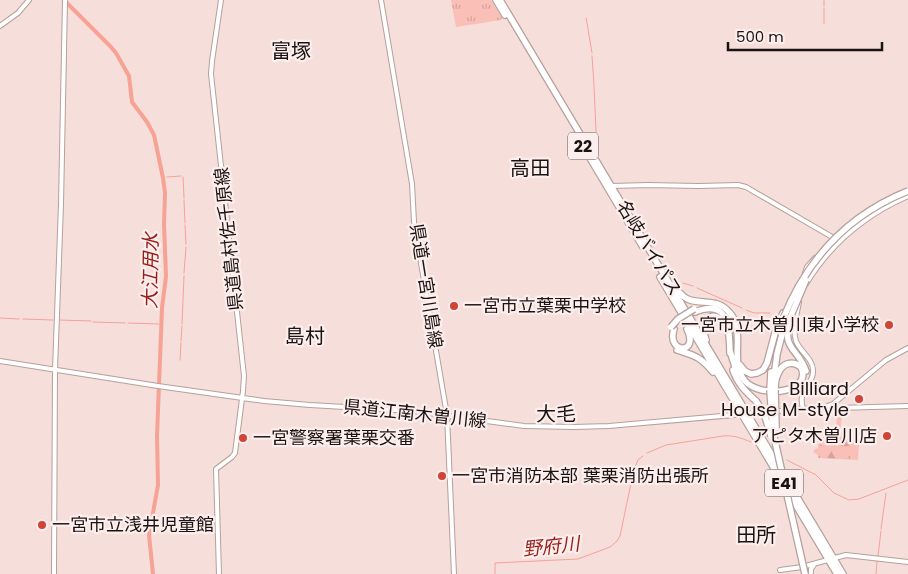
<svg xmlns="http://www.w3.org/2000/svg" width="908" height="574" font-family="Poppins,'Noto Sans JP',sans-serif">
<defs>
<pattern id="grass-tufts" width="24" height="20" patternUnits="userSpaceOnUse" patternTransform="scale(1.25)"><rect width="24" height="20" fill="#fabfb6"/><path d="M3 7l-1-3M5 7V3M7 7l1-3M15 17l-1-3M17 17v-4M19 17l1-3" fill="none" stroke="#d6a39b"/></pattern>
<pattern id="forest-firs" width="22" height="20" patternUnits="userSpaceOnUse" patternTransform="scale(1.25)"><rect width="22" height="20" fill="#fabfb6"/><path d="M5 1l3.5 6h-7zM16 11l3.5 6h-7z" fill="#d6a39b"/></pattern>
</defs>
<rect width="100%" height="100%" fill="#f6deda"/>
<path fill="url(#grass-tufts)" d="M451 0H491L502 18 501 20 456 27Z
M838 408H843L840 433 846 434 849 438 859 440 858 460 818 458V444L821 443 824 435 831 437V434H835Z"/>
<path fill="url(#forest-firs)" d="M840 433C844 432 848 435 850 439L855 438C859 443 859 451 856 456H849L846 459 823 458 813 452 815 449 819 448 824 435 829 436 830 437 829 440 834 441V445L833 450 836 451 838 448V440L841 438Z"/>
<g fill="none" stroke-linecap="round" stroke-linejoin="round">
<path stroke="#f6a295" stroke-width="1" d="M824 0V6
M586 18 588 28
M824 24V8
M588 29 592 53
M592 56 594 85
M594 86 597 153
M167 177 181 176
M183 177 184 198
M184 200 185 223
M185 225 186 244
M184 273 186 247
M683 283 693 286
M697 288 742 308
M183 300 184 276
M746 310 754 313H770
M0 318 19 319
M23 319 53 320
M59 320 91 321
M93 322 125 323
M128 323 159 324
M182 324 183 301
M181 341 182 326
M180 360 181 343
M647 453 666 445 723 436C734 435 741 438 751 442
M787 460 816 475 834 493 849 500 859 499 908 480
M881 529 886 493
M878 556 881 531
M495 574V563L578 559 610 547 617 541 620 536 634 469 638 460 643 456
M876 574 877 561"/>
<path stroke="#f6a295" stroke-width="4" d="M64 0 111 47 116 53 129 76 132 102 147 122 154 135 163 178 165 193 164 224 166 276 162 308 157 436 158 485 149 535 153 574"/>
<g stroke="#b6a09c" stroke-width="6">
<path id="secondary" d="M381 0 412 184 414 222 447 415 454 574
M0 26 18 13 29 0
M611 186 648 185 699 186 738 185 746 187 839 241
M805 273 807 267 815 258
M806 284C830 244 865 215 908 196
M799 302C797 314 792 329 796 341 800 352 814 359 813 372 813 382 803 388 802 397 801 400 802 405 803 409
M0 361 158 386 264 401 310 405 413 411 524 426 574 427 609 426 825 407 833 404 886 360 908 348
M831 405 838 408 908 406
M780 570 802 567 846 555 908 562
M54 574 55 370 61 204 65 0
M219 574 216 469 232 457 235 453 243 391 244 376 211 74 212 61 221 0
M811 574V569L814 565"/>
</g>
<g stroke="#b6a09c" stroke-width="8">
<path id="highway" d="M496 0 505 15
M500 0 843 574
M590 158 643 247
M660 277 837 574
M673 285C678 291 683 298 690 300 704 304 718 299 729 312 747 331 728 361 745 381 761 399 813 393 801 367 792 360 782 363 778 374 775 379 775 385 775 390
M695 312C730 298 729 329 730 353
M790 318C781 351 798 347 806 371
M674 329C666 354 700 355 687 329
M706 340C705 336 703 332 703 328 702 318 713 313 720 319 724 322 726 326 727 330
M677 350C695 356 700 356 713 372
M730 351 737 373
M740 365 745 371 751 374 757 373 763 370 767 363 775 333 783 313
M733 370C737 383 746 392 756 401
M774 377 777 354 785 323
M770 390 771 372"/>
</g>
<use href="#secondary" stroke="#fff" stroke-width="4"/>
<use href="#highway" stroke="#fff" stroke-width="5.5"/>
<g stroke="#b6a09c" stroke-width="8" stroke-linecap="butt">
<path id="highway-bridge" d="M790 318 806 280
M783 319C807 259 848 215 908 191
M671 327 678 319 694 309
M770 390 772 419 774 437 805 574
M775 390 776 428
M756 401 764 413 771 436"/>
</g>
<use href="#highway-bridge" stroke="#fff" stroke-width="5.5"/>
</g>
<g fill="#d04337" stroke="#fceeec" stroke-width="2">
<circle cx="454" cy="306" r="5"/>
<circle cx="889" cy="325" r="5"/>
<circle cx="859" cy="399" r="5"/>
<circle cx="887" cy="436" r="5"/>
<circle cx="243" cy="438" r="5"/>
<circle cx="442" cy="476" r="5"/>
<circle cx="42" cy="525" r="5"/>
</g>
<g text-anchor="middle" stroke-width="4.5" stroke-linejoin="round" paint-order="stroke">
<g fill="#fceeec" stroke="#5e5553" stroke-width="1">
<rect x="568" y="132.5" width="30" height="27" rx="4"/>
<rect x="765" y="469.5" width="38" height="27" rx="4"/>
</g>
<g font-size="16" font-weight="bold" fill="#1b1312">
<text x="583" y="152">22</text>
<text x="784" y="489">E41</text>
</g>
<g font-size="18" fill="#1b1312" stroke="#fceeec">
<text transform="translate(229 239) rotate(-96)" y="6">県道島村佐千原線</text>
<text transform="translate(649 248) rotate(59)" y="6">名岐バイパス</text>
<text transform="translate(426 286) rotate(81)" y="6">県道一宮川島線</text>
<text transform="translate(415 414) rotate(6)" y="6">県道江南木曽川線</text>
</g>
<g font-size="18" fill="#1b1312" stroke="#fceeec" text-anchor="start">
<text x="464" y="312">一宮市立葉栗中学校</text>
<text x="879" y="331" text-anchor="end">一宮市立木曽川東小学校</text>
<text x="849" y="395" text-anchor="end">Billiard<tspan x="849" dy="21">House M-style</tspan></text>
<text x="877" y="442" text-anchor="end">アピタ木曽川店</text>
<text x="253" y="444">一宮警察署葉栗交番</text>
<text x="452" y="482">一宮市消防本部 葉栗消防出張所</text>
<text x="52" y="531">一宮市立浅井児童館</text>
</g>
<g font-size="19" font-style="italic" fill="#971c16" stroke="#fceeec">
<text transform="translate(150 271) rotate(-89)" y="7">大江用水</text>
<text transform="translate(551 546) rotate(-6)" y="7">野府川</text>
</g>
<g font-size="20" fill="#1b1312" stroke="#fceeec">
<text x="291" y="58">富塚</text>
<text x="530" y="175">高田</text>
<text x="305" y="343">島村</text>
<text x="556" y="421">大毛</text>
<text x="756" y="542">田所</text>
</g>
</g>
<path d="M728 42v8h154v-8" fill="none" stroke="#1b1312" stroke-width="2.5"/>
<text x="736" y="42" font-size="15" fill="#1b1312" stroke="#fceeec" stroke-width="4" paint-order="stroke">500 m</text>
</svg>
